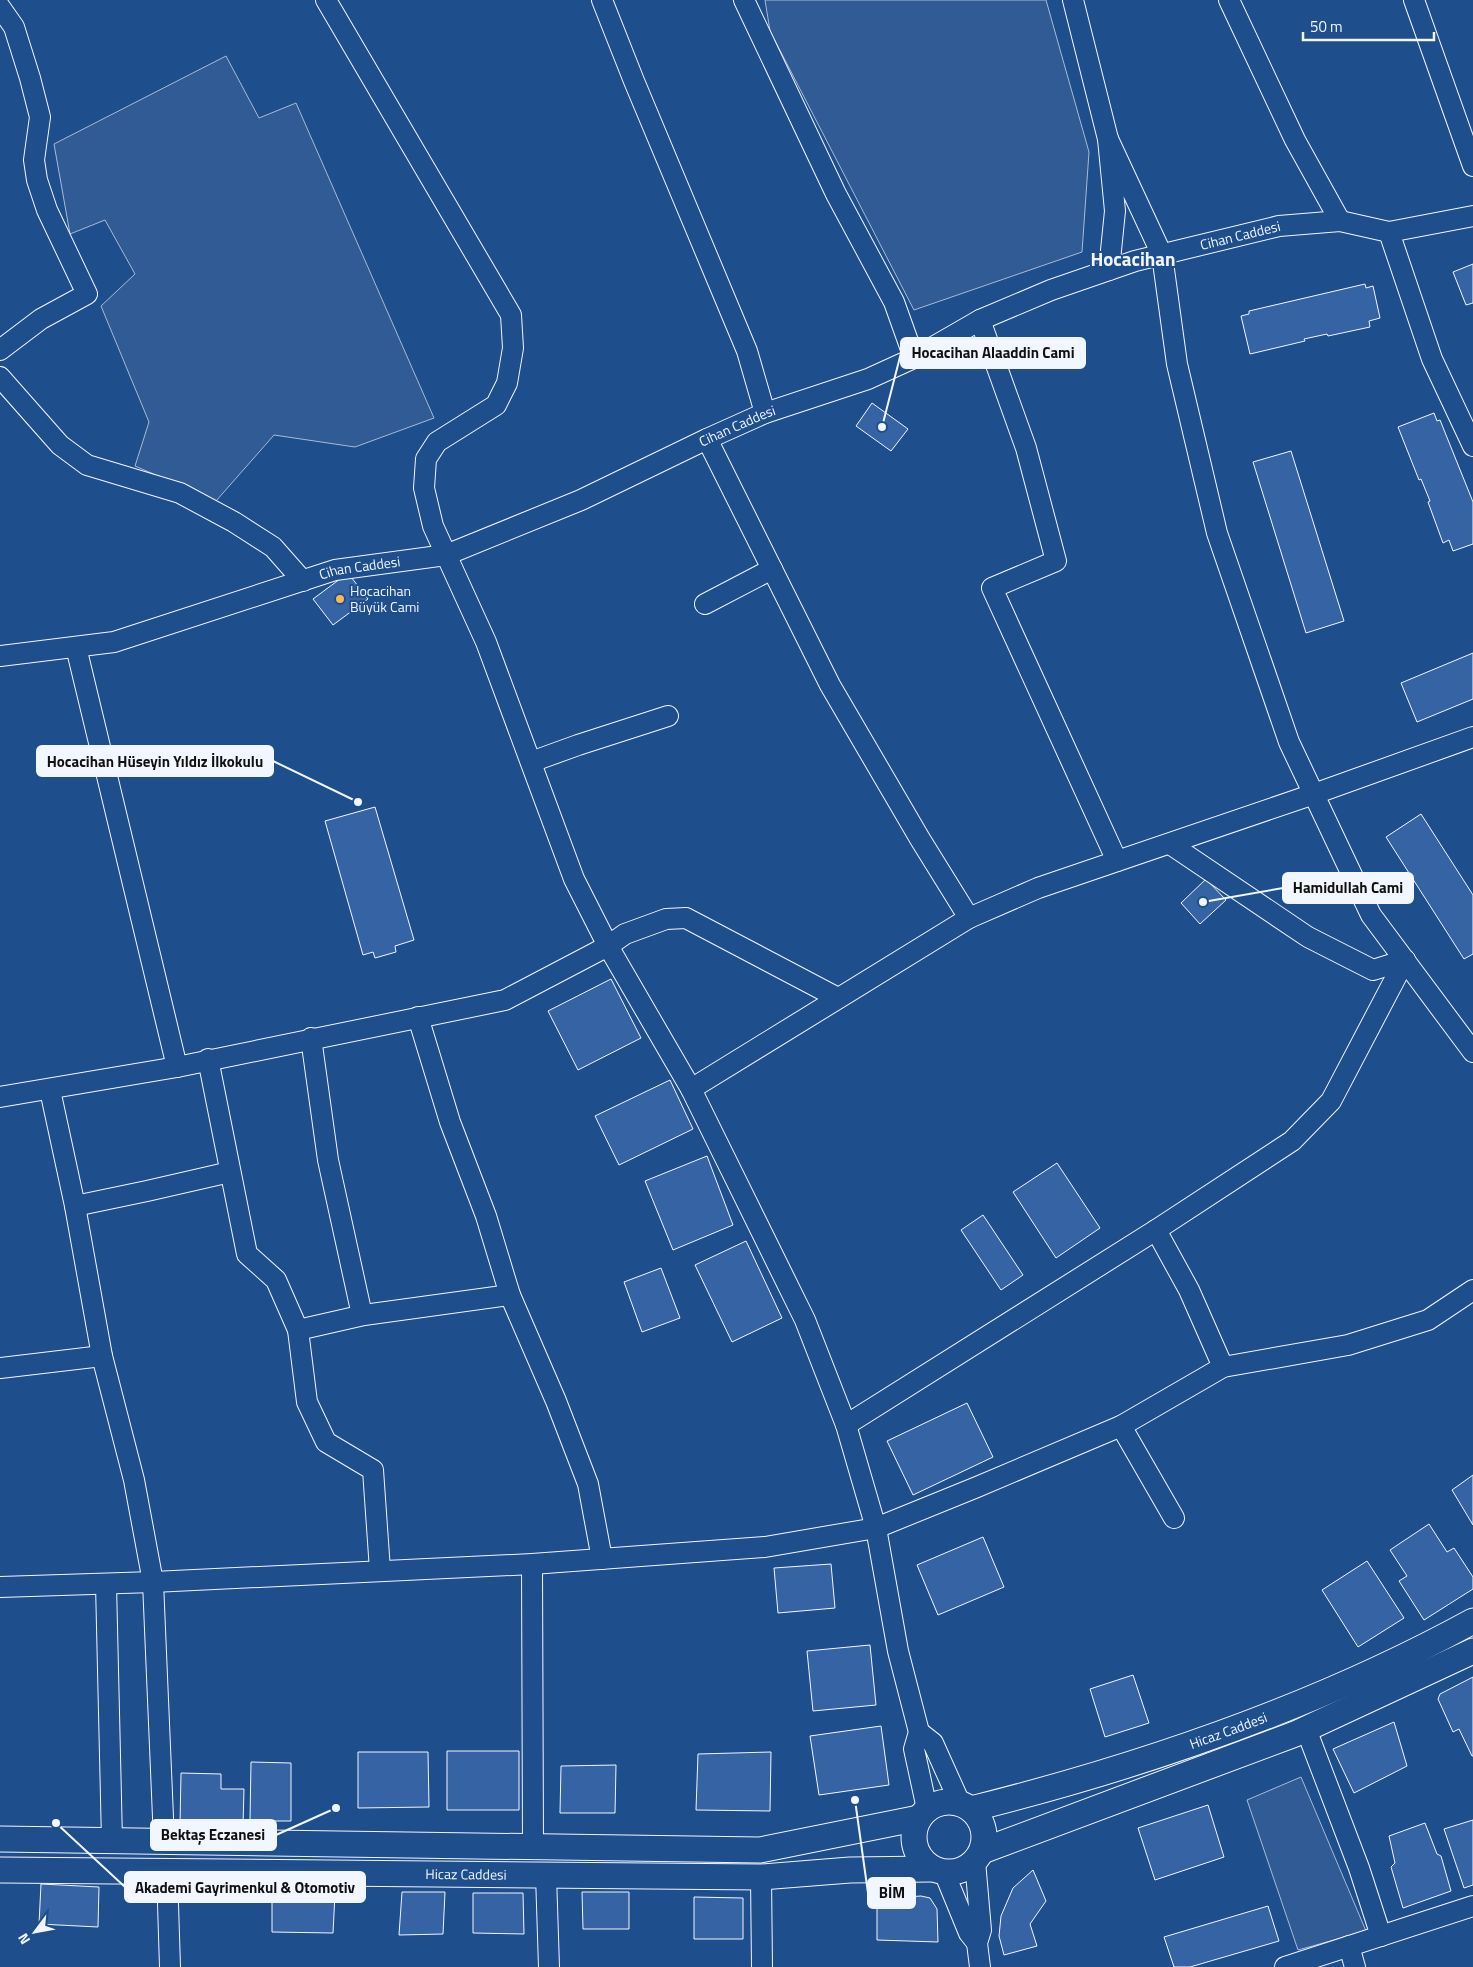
<svg xmlns="http://www.w3.org/2000/svg" width="1473" height="1967" font-family="'Titillium Web',sans-serif">
<rect width="100%" height="100%" fill="#1f4e8c"/>
<path fill="#305b95" stroke="#a8bbd7" d="M765 0H1046L1089 152 1082 252 914 310 770 31Z
M226 56 259 118 296 103 434 418 355 447 274 435 216 501 135 466 149 422 101 306 135 274 105 220 70 234 54 144Z
M1301 1777 1366 1931 1298 1950 1247 1800Z"/>
<path fill="#3563a3" stroke="#f2f6ff" d="M1473 264V303L1466 305 1453 272Z
M1365 284 1366 288 1373 286 1380 318 1369 321 1370 327 1328 336 1327 334 1304 339 1305 341 1250 354 1241 316 1249 314V311Z
M872 403 908 429 891 451 856 426Z
M1434 413 1437 421 1440 420 1473 502V544L1453 551 1449 540 1443 543 1428 502 1430 501 1421 479 1419 480 1398 427Z
M1291 451 1344 621 1306 633 1253 462Z
M348 573 368 599 333 625 313 599Z
M1473 653V699L1417 722 1401 683Z
M375 807 414 940 395 946 396 952 375 958 373 952 363 955 325 821Z
M1421 814 1473 895V954L1464 959 1386 837Z
M1206 879 1226 900 1200 924 1181 903Z
M611 979 641 1038 578 1070 548 1011Z
M670 1080 693 1129 619 1165 595 1116Z
M707 1156 733 1225 673 1250 645 1181Z
M1057 1163 1100 1228 1056 1258 1013 1192Z
M983 1215 1023 1275 1001 1290 961 1230Z
M746 1241 782 1318 732 1342 695 1265Z
M661 1268 680 1318 642 1332 624 1282Z
M967 1403 993 1457 913 1495 887 1441Z
M1473 1475V1525L1452 1490Z
M1429 1524 1447 1552 1454 1548 1473 1577V1589L1424 1620 1399 1581 1407 1576 1390 1550Z
M983 1537 1004 1587 938 1615 917 1565Z
M1367 1561 1404 1618 1358 1647 1322 1590Z
M831 1564 835 1608 778 1613 774 1568Z
M870 1645 876 1705 813 1711 807 1651Z
M1133 1675 1149 1723 1105 1737 1090 1689Z
M1473 1677V1756H1472L1459 1729 1453 1732 1438 1699 1440 1694Z
M1394 1722 1407 1766 1354 1793 1333 1749Z
M881 1726 889 1785 819 1795 810 1736Z
M447 1751H519V1810H447Z
M358 1752H428L429 1807 358 1808Z
M771 1752 770 1811 696 1810 698 1754Z
M251 1762 291 1763V1821H250Z
M616 1765 615 1813H560L561 1766Z
M181 1773 221 1774V1789H244L243 1826 180 1825Z
M1208 1805 1224 1857 1155 1880 1138 1828Z
M1473 1820V1885L1464 1888 1444 1829Z
M1425 1823 1437 1854 1441 1856 1451 1891 1403 1908 1391 1867 1395 1863 1389 1836Z
M1033 1870 1046 1901 1030 1924 1037 1946 1004 1955 999 1936 1001 1916 1013 1888Z
M41 1884 99 1887 98 1927 39 1924Z
M402 1892H445L443 1934 399 1935Z
M582 1892H629V1929H583Z
M272 1893 335 1894 333 1933 272 1932Z
M473 1893H523L524 1934 473 1933Z
M921 1896 930 1898 937 1909 938 1942 877 1940V1899Z
M694 1897 743 1898V1939H694Z
M1268 1906 1279 1941 1190 1967H1174L1164 1937Z"/>
<g fill="none" stroke-linecap="round" stroke-linejoin="round">
<g stroke="#f2f6ff" stroke-width="22">
<g id="minor">
<path d="M326 0 511 315 513 348 507 383 496 405 437 442 426 459 424 488 433 526 486 642 574 879 608 946 691 1089 805 1320 846 1425 876 1528 898 1651 919 1732"/>
<path d="M602 0 634 81 747 351 765 413"/>
<path d="M744 0 836 194 894 302 914 358"/>
<path d="M1073 0 1108 139"/>
<path d="M1229 0 1295 140 1340 221"/>
<path d="M1414 0 1473 166"/>
<path d="M0 7 14 27 30 78 40 117 34 160 37 180 47 210 87 294 41 319 0 350"/>
<path d="M1389 232 1432 359 1473 446"/>
<path d="M1109 270 1115 211 1108 139 1162 255 1177 364 1217 533 1289 742 1371 915 1473 1052"/>
<path d="M980 320 1026 448 1056 561 992 588 1117 861"/>
<path d="M0 377 60 445 87 465 180 493 234 522 273 547 303 581"/>
<path d="M707 439 830 685 920 839 969 918"/>
<path d="M705 604 772 569"/>
<path d="M76 647 177 1067"/>
<path id="s1" d="M0 656 114 642 335 570 446 555 581 500 707 439 765 413 868 379 914 358 980 320 1051 290 1135 261 1279 226 1340 221 1389 232 1473 216"/>
<path d="M531 762 578 745 668 716"/>
<path d="M1170 844 1308 937 1373 970 1405 960"/>
<path d="M418 1017 450 1122 486 1216 510 1295 556 1401 588 1484 602 1559"/>
<path d="M311 1038 328 1160 362 1315"/>
<path d="M208 1059 247 1254 276 1280 298 1330 307 1402 326 1442 373 1470 380 1570"/>
<path d="M691 1089 969 918 1038 888 1314 794 1473 737"/>
<path d="M50 1090 75 1206 102 1356 134 1480 153 1582 164 1841"/>
<path d="M0 1097 177 1067 505 1000 608 946 625 934 666 919 686 918 838 998"/>
<path d="M75 1206 147 1191 230 1172"/>
<path d="M1156 1230 1189 1290 1223 1367"/>
<path d="M298 1330 364 1315 510 1295"/>
<path d="M0 1368 102 1356"/>
<path d="M846 1425 1156 1230 1292 1141 1331 1101 1405 960"/>
<path d="M1121 1426 1174 1518"/>
<path d="M532 1564 533 1846"/>
<path d="M106 1584 112 1841"/>
<path d="M0 1587 153 1582 532 1564 765 1547 876 1528 977 1487 1121 1426 1223 1367 1348 1345 1428 1320 1473 1290"/>
<path d="M1306 1729 1359 1868 1381 1936"/>
<path d="M927 1809 914 1749 919 1732 933 1743 960 1803"/>
<path d="M975 1861 981 1930 977 1943 980 1967"/>
<path d="M944 1872 969 1933 977 1943"/>
<path d="M167 1873 170 1967"/>
<path d="M546 1875 549 1967"/>
<path d="M761 1877 762 1967"/>
<path d="M1349 1946 1355 1967"/>
<path d="M1285 1967 1473 1906"/>
</g>
</g>
<g stroke="#f2f6ff" stroke-width="27">
<g id="major">
<circle cx="949" cy="1837" r="35"/>
<path id="s2" d="M971 1809C1143 1766 1316 1707 1473 1621"/>
<path d="M0 1839 760 1850 919 1818"/>
<path d="M982 1851 1295 1734 1473 1651"/>
<path id="s3" d="M0 1870 761 1877 850 1870 932 1869"/>
</g>
</g>
<use href="#minor" stroke="#1f4e8c" stroke-width="20"/>
<use href="#major" stroke="#1f4e8c" stroke-width="25"/>
</g>
<circle fill="#ffb74d" stroke="#1f4e8c" stroke-width="2" cx="340" cy="599" r="5"/>
<g text-anchor="middle" stroke-width="4" stroke-linejoin="round" paint-order="stroke">
<g font-size="14" fill="#f2f6ff" stroke="#1f4e8c">
<text dy="5" stroke="none"><textPath href="#s1" startOffset="1318">Cihan Caddesi</textPath></text>
<text dy="5" stroke="none"><textPath href="#s1" startOffset="778">Cihan Caddesi</textPath></text>
<text dy="5" stroke="none"><textPath href="#s1" startOffset="372">Cihan Caddesi</textPath></text>
<text dy="5" stroke="none"><textPath href="#s2" startOffset="269">Hicaz Caddesi</textPath></text>
<text dy="5" stroke="none"><textPath href="#s3" startOffset="466">Hicaz Caddesi</textPath></text>
</g>
<g font-size="14" fill="#f2f6ff" stroke="#1f4e8c" text-anchor="start">
<text x="350" y="596">Hocacihan<tspan x="350" dy="16">Büyük Cami</tspan></text>
</g>
<g font-size="19" font-weight="bold" fill="#f2f6ff" stroke="#1f4e8c">
<text x="1133" y="266">Hocacihan</text>
</g>
</g>
<path fill="none" stroke="#f2f6ff" stroke-width="2" d="M882 427L901 353M358 802L273 761M1203 902L1283 888M336 1808L276 1835M56 1823L125 1887M855 1800L868 1893"/>
<g fill="#f2f6ff" stroke="#1f4e8c" stroke-width="2">
<circle cx="882" cy="427" r="5"/>
<circle cx="358" cy="802" r="5"/>
<circle cx="1203" cy="902" r="5"/>
<circle cx="336" cy="1808" r="5"/>
<circle cx="56" cy="1823" r="5"/>
<circle cx="855" cy="1800" r="5"/>
</g>
<g fill="#f2f6ff" stroke="#f2f6ff" stroke-width="2">
<rect x="901" y="338" width="184" height="30" rx="5"/>
<rect x="37" y="746" width="236" height="30" rx="5"/>
<rect x="1283" y="873" width="130" height="30" rx="5"/>
<rect x="151" y="1820" width="125" height="30" rx="5"/>
<rect x="125" y="1872" width="240" height="30" rx="5"/>
<rect x="868" y="1878" width="47" height="30" rx="5"/>
</g>
<g font-size="15" text-anchor="middle" font-weight="bold" fill="#111">
<text x="993" y="358">Hocacihan Alaaddin Cami</text>
<text x="155" y="767">Hocacihan Hüseyin Yıldız İlkokulu</text>
<text x="1348" y="893">Hamidullah Cami</text>
<text x="213" y="1840">Bektaş Eczanesi</text>
<text x="245" y="1893">Akademi Gayrimenkul &amp; Otomotiv</text>
<text x="892" y="1898">BİM</text>
</g>
<g transform="translate(35 1932) rotate(238)" stroke="#1f4e8c" stroke-width="4" paint-order="stroke">
<path d="M0-4L9 19L0 12L-9 19Z" fill="#f2f6ff"/>
<text y="-8" font-size="14" font-weight="bold" text-anchor="middle" fill="#f2f6ff">N</text>
</g>
<path d="M1303 32v8h131v-8" fill="none" stroke="#f2f6ff" stroke-width="2.5"/>
<text x="1310" y="32" font-size="15" fill="#f2f6ff" stroke="#1f4e8c" stroke-width="4" paint-order="stroke">50 m</text>
</svg>
